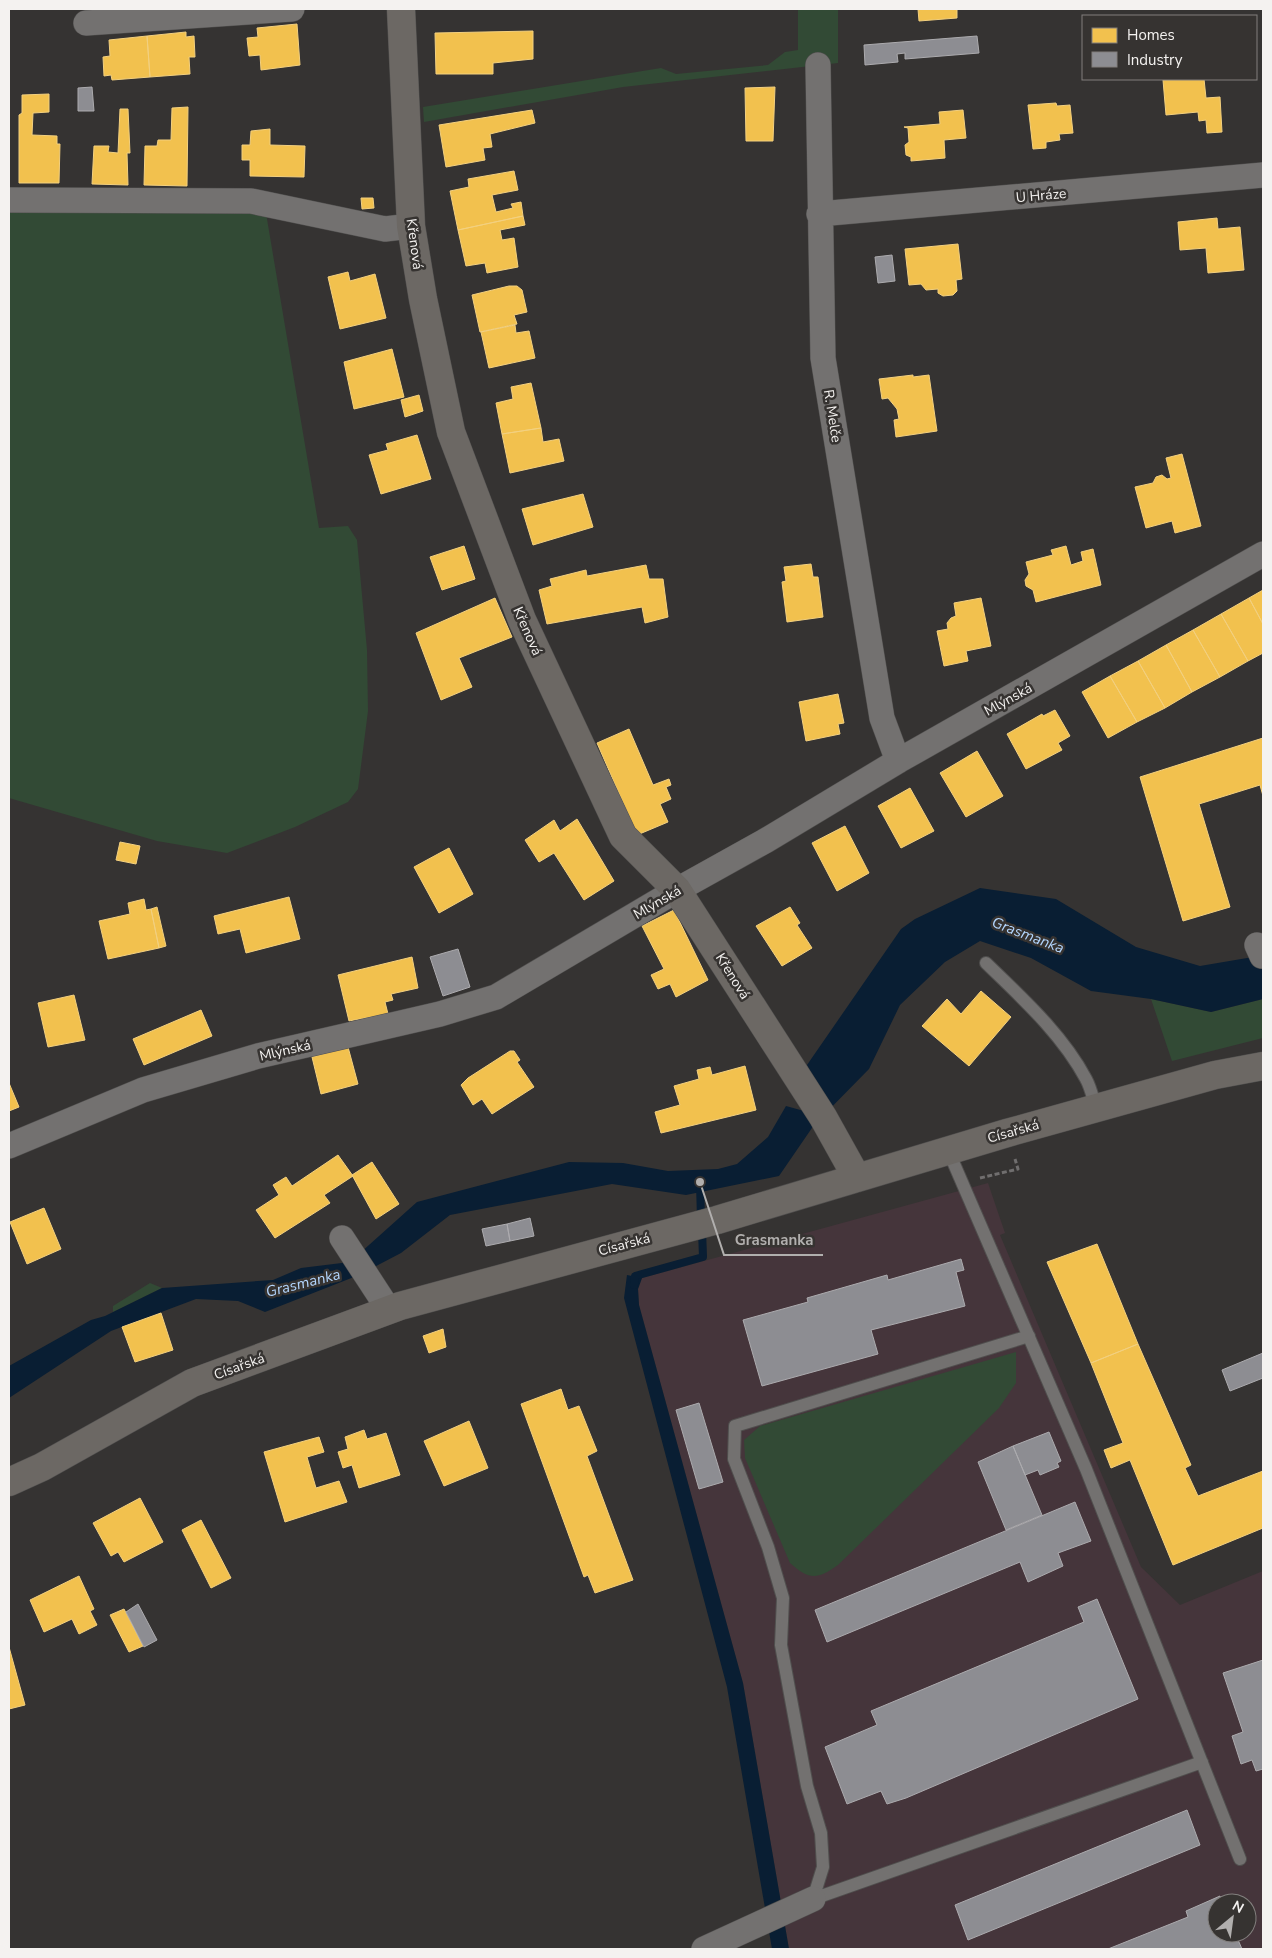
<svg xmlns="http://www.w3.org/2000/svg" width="1272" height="1958" font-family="'Nunito Sans',sans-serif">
<rect width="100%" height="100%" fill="#353332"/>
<path fill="#45353b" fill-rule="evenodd" d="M988 1183 1005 1233 1000 1235 1141 1567 1180 1605 1263 1571V1949H789L743 1683 639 1305 638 1289 642 1278ZM1217 1903H1247V1933H1217Z"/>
<path fill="#324a35" d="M798 9H838V63L623 87 424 122 423 107 661 68 676 74 768 65 785 52 798 50Z
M9 209 266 213 319 528 348 526 357 540 367 650 368 711 358 789 348 802 295 827 227 853 157 841 9 798Z
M1151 999 1211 1012 1263 999V1038L1172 1061Z
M150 1283 162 1288 113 1312V1306Z
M1016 1352V1383L999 1408 838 1565C817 1580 809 1580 790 1563L745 1458 744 1440 760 1426Z"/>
<path fill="#091e33" d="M980 888 1056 899 1136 947 1200 966 1253 957 1263 965V999L1211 1012 1151 999 1091 991 1031 958 980 941 945 962 900 1005 869 1069 814 1125 779 1176 686 1195 612 1184 450 1215 401 1253 359 1275 265 1312 238 1301 196 1299 111 1331 9 1398V1366L91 1320 105 1316 162 1288 273 1280 301 1268 350 1262 417 1202 569 1162 623 1163 668 1171 718 1169 737 1164 768 1137 786 1106 804 1111 817 1085 807 1065 901 929 915 919Z
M627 1275 642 1278 638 1289 639 1305 743 1683 789 1949H772L727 1687 624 1298Z"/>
<path fill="#f2c14e" stroke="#f3d07f" d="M918 9H957V18L919 21Z
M297 24 300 65 261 70 260 55 249 56 247 38 258 37 257 28Z
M533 31V59L493 63V74H436L435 33Z
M186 32V37L194 36 195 57H189L190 74 150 77 147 36Z
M147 36 150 77 112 80 111 75 104 76 103 57 110 56 109 40Z
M1204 79 1206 98 1220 97 1222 132 1207 133 1206 120 1199 121 1198 112 1166 115 1163 80Z
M775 87 773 141H746L745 88Z
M49 94V112L33 113 32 135 57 136V144H60L59 183H19V115L22 113V95Z
M1056 103 1057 106 1070 105 1073 133 1059 134 1060 140 1046 142V148L1033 149 1028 105Z
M188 107 187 186 144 185 145 146H157L158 140H171L172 108Z
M120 109H128L130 153H127L128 185 92 184 94 146H109L108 152 118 153Z
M532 110 535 123 490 134 492 147 483 148 485 160 446 167 439 125Z
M963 110 966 138 944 140 945 158 911 161V157L906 155 905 145 909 142 908 128 904 127 940 124 939 112Z
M270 129V145L305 146 304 177 250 176V160H242V145H250L251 131Z
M514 171 518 190 492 195 496 212 513 208 511 204 521 202 523 216 458 230 450 191 469 187 468 179Z
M361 198H373L374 208 362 209Z
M523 216 525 225 500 230 502 240 514 238 518 267 487 273 485 263 466 266 458 230Z
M1217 218 1218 229 1240 227 1244 270 1208 273 1206 248 1180 250 1178 222Z
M958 244 962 279 956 280 957 291 953 295 943 296 938 293V289L926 290 921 284 909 285 905 249Z
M348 272 350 281 375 274 386 318 340 329 328 277Z
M509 286H517L522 290 527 312 514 315 517 324 480 332 472 295Z
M515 325 516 333 529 331 535 358 489 368 481 332Z
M392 349 404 397 354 409 344 362Z
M913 375V377L929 375 937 431 896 437 894 420 899 419 897 409 888 398 882 399 879 379Z
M531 383 541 428 502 434 496 403 513 399 511 387Z
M419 395 423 411 405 417 401 400Z
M541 428 543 442 559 439 564 461 510 473 502 434Z
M417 435 431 479 381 494 369 455 388 450 386 444Z
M1182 454 1201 526 1175 533 1172 521 1146 528 1135 487 1153 483 1156 477 1162 475 1167 479 1171 478 1166 458Z
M583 494 593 527 533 545 522 509Z
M464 546 475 579 442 590 430 557Z
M1066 546 1071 565 1083 561 1081 552 1093 549 1101 585 1036 602 1033 590 1026 586 1025 580 1029 574 1026 562 1053 555 1051 550Z
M811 564 813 577H818L823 617 787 622 782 582 786 581 784 567Z
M646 565 649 579H663L668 617 645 623 642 607 547 624 539 590 552 586 550 579 586 570 587 576Z
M1263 590V624L1249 598Z
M495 598 512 637 459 658 472 687 441 700 416 633Z
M981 598 991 646 966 651 968 661 944 666 937 631 948 629 947 623 951 618 956 616 954 603Z
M1249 598 1263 624V653L1248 661 1221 614Z
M1221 614 1248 661 1220 677 1193 630Z
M1193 630 1220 677 1192 692 1166 645Z
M1166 645 1192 692 1165 708 1138 661Z
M1138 661 1165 708 1137 722 1110 676Z
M1110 676 1137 722 1108 738 1082 692Z
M838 694 844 723 838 724 840 734 806 741 799 702Z
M1055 710 1070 736 1058 743 1062 750 1026 769 1007 734 1042 714 1043 716Z
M629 729 653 785 669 779 671 785 666 787 671 799 660 804 668 822 637 835 597 743Z
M1263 738V796L1260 785 1199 804 1230 907 1183 921 1140 777Z
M977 751 1003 796 966 817 940 773Z
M910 788 934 831 901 848 878 806Z
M577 819 614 881 584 900 554 853 539 862 525 840 554 820 560 831Z
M845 826 869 873 837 891 812 843Z
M120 842 140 846 136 864 116 860Z
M449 848 473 894 439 913 414 867Z
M289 897 300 939 246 953 240 929 218 934 214 916Z
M144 899 146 910 151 909 159 948 108 959 99 921 130 914 128 903Z
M157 907 166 946 159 948 151 909Z
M790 907 800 923 797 925 812 948 782 966 756 926Z
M674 910 708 980 676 997 670 984 658 989 651 975 664 969 642 926Z
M412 957 418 988 391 994 393 1000 385 1002 388 1014 349 1021 338 975Z
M981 991 1011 1017 969 1066 922 1026 947 999 961 1014Z
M74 995 85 1040 48 1047 38 1003Z
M201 1010 212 1036 144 1065 133 1039Z
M348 1047 358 1084 321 1094 312 1057Z
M510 1051H514L520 1060 517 1062 534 1087 492 1114 482 1099 473 1105 461 1085 468 1078Z
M745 1066 756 1110 661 1133 655 1112 680 1105 674 1086 699 1079 697 1070 710 1067 712 1075Z
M9 1083 19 1107 9 1111Z
M338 1155 353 1176 324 1195 330 1203 275 1238 256 1210 279 1195 273 1185 286 1177 292 1186Z
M372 1162 399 1204 376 1219 352 1175Z
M44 1208 61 1249 27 1264 10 1222Z
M1097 1244 1138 1344 1091 1363 1047 1262Z
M161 1313 173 1350 135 1362 122 1327Z
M443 1329 446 1347 429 1353 423 1336Z
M1138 1344 1191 1465 1185 1468 1198 1496 1263 1471V1528L1173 1565 1130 1460 1111 1468 1104 1450 1123 1443 1091 1363Z
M561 1389 568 1410 579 1406 597 1451 587 1456 633 1580 595 1593 588 1575 584 1577 521 1404Z
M469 1421 488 1468 444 1486 424 1441Z
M364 1430 367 1439 386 1433 400 1475 359 1488 352 1465 343 1468 338 1452 348 1449 345 1437Z
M319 1437 324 1452 307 1457 316 1488 339 1481 347 1502 285 1522 264 1452Z
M140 1498 163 1542 124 1562 118 1552 111 1556 93 1523Z
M201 1520 231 1578 211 1588 182 1530Z
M79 1576 94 1609 90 1611 97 1625 79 1634 72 1619 44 1632 30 1600Z
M124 1609 143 1646 129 1652 110 1615Z
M9 1647 25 1705 9 1709Z"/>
<path fill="#8d8d92" stroke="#acabae" d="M977 36 979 53 905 59V53L897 54 898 62 865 65 864 45Z
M92 87 94 111H78V88Z
M892 255 895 281 878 283 875 257Z
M458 949 470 987 443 996 430 957Z
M530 1218 534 1236 510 1241 507 1224Z
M507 1224 510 1241 486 1246 482 1229Z
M961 1259 964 1270 956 1272 965 1306 871 1330 878 1354 762 1386 743 1320 808 1302 807 1298 887 1275 888 1280Z
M1263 1353V1378L1230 1391 1222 1370Z
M699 1403 723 1482 699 1489 676 1410Z
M1049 1432 1061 1461 1057 1463 1059 1467 1040 1475 1038 1470 1025 1475 1013 1446Z
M1013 1446 1042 1515 1006 1530 978 1462Z
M1075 1502 1091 1541 1058 1553 1063 1566 1028 1582 1020 1562 827 1642 815 1610Z
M1097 1599 1138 1699 906 1798 887 1804 881 1791 847 1804 825 1747 877 1725 871 1711 1084 1622 1078 1607Z
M138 1604 157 1640 144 1647 126 1612Z
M1263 1660V1769L1256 1771 1252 1760 1241 1764 1232 1736 1243 1732 1223 1673Z
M1187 1810 1200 1845 968 1940 955 1905Z
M1220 1896 1223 1903H1217V1933H1235L1242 1949H1108L1188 1917 1186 1911Z"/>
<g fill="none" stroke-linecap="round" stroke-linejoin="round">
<path stroke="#091e33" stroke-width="8" d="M700 1183 701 1219
M634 1285 635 1276 703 1257 702 1230"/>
<g stroke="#504f4e" stroke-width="14">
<path id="lane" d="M986 963C1022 998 1062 1034 1086 1079 1091 1088 1093 1099 1096 1108
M948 1150 1086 1469 1240 1859
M813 1899 823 1867 821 1833 807 1786 781 1645 783 1598 768 1547 734 1459 735 1426 1029 1336
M813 1899 1202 1762"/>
</g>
<g stroke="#504f4e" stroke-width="26">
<path id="street" d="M86 23 292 9
M818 65 823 358 882 718 898 761
M9 200 251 201 385 229 411 226
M819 214 1263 175
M1257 945 1262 956
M9 1146 143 1090 258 1056 440 1014 496 997 677 890 765 841 898 761 1263 554
M342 1238 389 1310
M704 1949 813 1899"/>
</g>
<g stroke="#504f4e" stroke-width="29">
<path id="secondary" d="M401 9 411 226 423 299 451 432 522 620 623 836 677 890 823 1117 857 1178
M9 1482 42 1467 192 1383 400 1306 717 1220 1007 1133 1215 1075 1263 1066"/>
</g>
<path stroke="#706e6e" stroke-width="3" stroke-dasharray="5 2.5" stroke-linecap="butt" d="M980 1178 1018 1169 1015 1159"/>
<use href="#lane" stroke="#737170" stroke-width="12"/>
<use href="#street" stroke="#737170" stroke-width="25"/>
<use href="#secondary" stroke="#6c6864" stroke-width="28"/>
</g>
<g text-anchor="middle" stroke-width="5" stroke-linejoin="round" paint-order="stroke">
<g font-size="14" fill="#f4f2f0" stroke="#363331">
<text transform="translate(1041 195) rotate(-5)" y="5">U Hráze</text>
<text transform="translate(415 244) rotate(82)" y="5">Křenová</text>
<text transform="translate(833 416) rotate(81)" y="5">R. Melče</text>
<text transform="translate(528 631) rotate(66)" y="5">Křenová</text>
<text transform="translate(1008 699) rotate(-29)" y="5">Mlýnská</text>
<text transform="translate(657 902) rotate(-30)" y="5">Mlýnská</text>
<text transform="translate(733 976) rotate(58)" y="5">Křenová</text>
<text transform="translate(285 1050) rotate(-13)" y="5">Mlýnská</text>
<text transform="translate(1013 1131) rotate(-16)" y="5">Císařská</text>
<text transform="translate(624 1244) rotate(-15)" y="5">Císařská</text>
<text transform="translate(239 1366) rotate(-20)" y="5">Císařská</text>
</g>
<g font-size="15" font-style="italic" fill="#b2d5fd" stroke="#363331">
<text transform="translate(1028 935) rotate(21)" y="5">Grasmanka</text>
<text transform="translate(303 1283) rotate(-14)" y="5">Grasmanka</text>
</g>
</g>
<path fill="none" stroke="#b1afae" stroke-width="2" d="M700 1182L724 1255H823"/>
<circle fill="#b1afae" stroke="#363331" stroke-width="2" cx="700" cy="1182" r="5"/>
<g font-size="15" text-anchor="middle" font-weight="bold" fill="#b1afae" stroke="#363331" stroke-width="5" stroke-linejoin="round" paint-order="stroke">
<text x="774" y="1245">Grasmanka</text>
</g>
<rect width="1272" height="1958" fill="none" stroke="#f4f2f0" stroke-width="20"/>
<rect x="1082" y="15" width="175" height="65" fill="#363331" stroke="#827f7d"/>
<rect x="1092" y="28" width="25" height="15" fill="#f2c14e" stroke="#827f7d"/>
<text x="1127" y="40" font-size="15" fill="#f4f2f0">Homes</text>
<rect x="1092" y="52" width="25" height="15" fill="#8d8d92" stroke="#827f7d"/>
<text x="1127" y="65" font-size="15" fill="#f4f2f0">Industry</text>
<g transform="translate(1232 1918) rotate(29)"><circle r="24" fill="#363331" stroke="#827f7d"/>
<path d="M0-4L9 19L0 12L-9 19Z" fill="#b1afae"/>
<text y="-8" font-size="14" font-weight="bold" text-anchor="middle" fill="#f4f2f0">N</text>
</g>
</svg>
